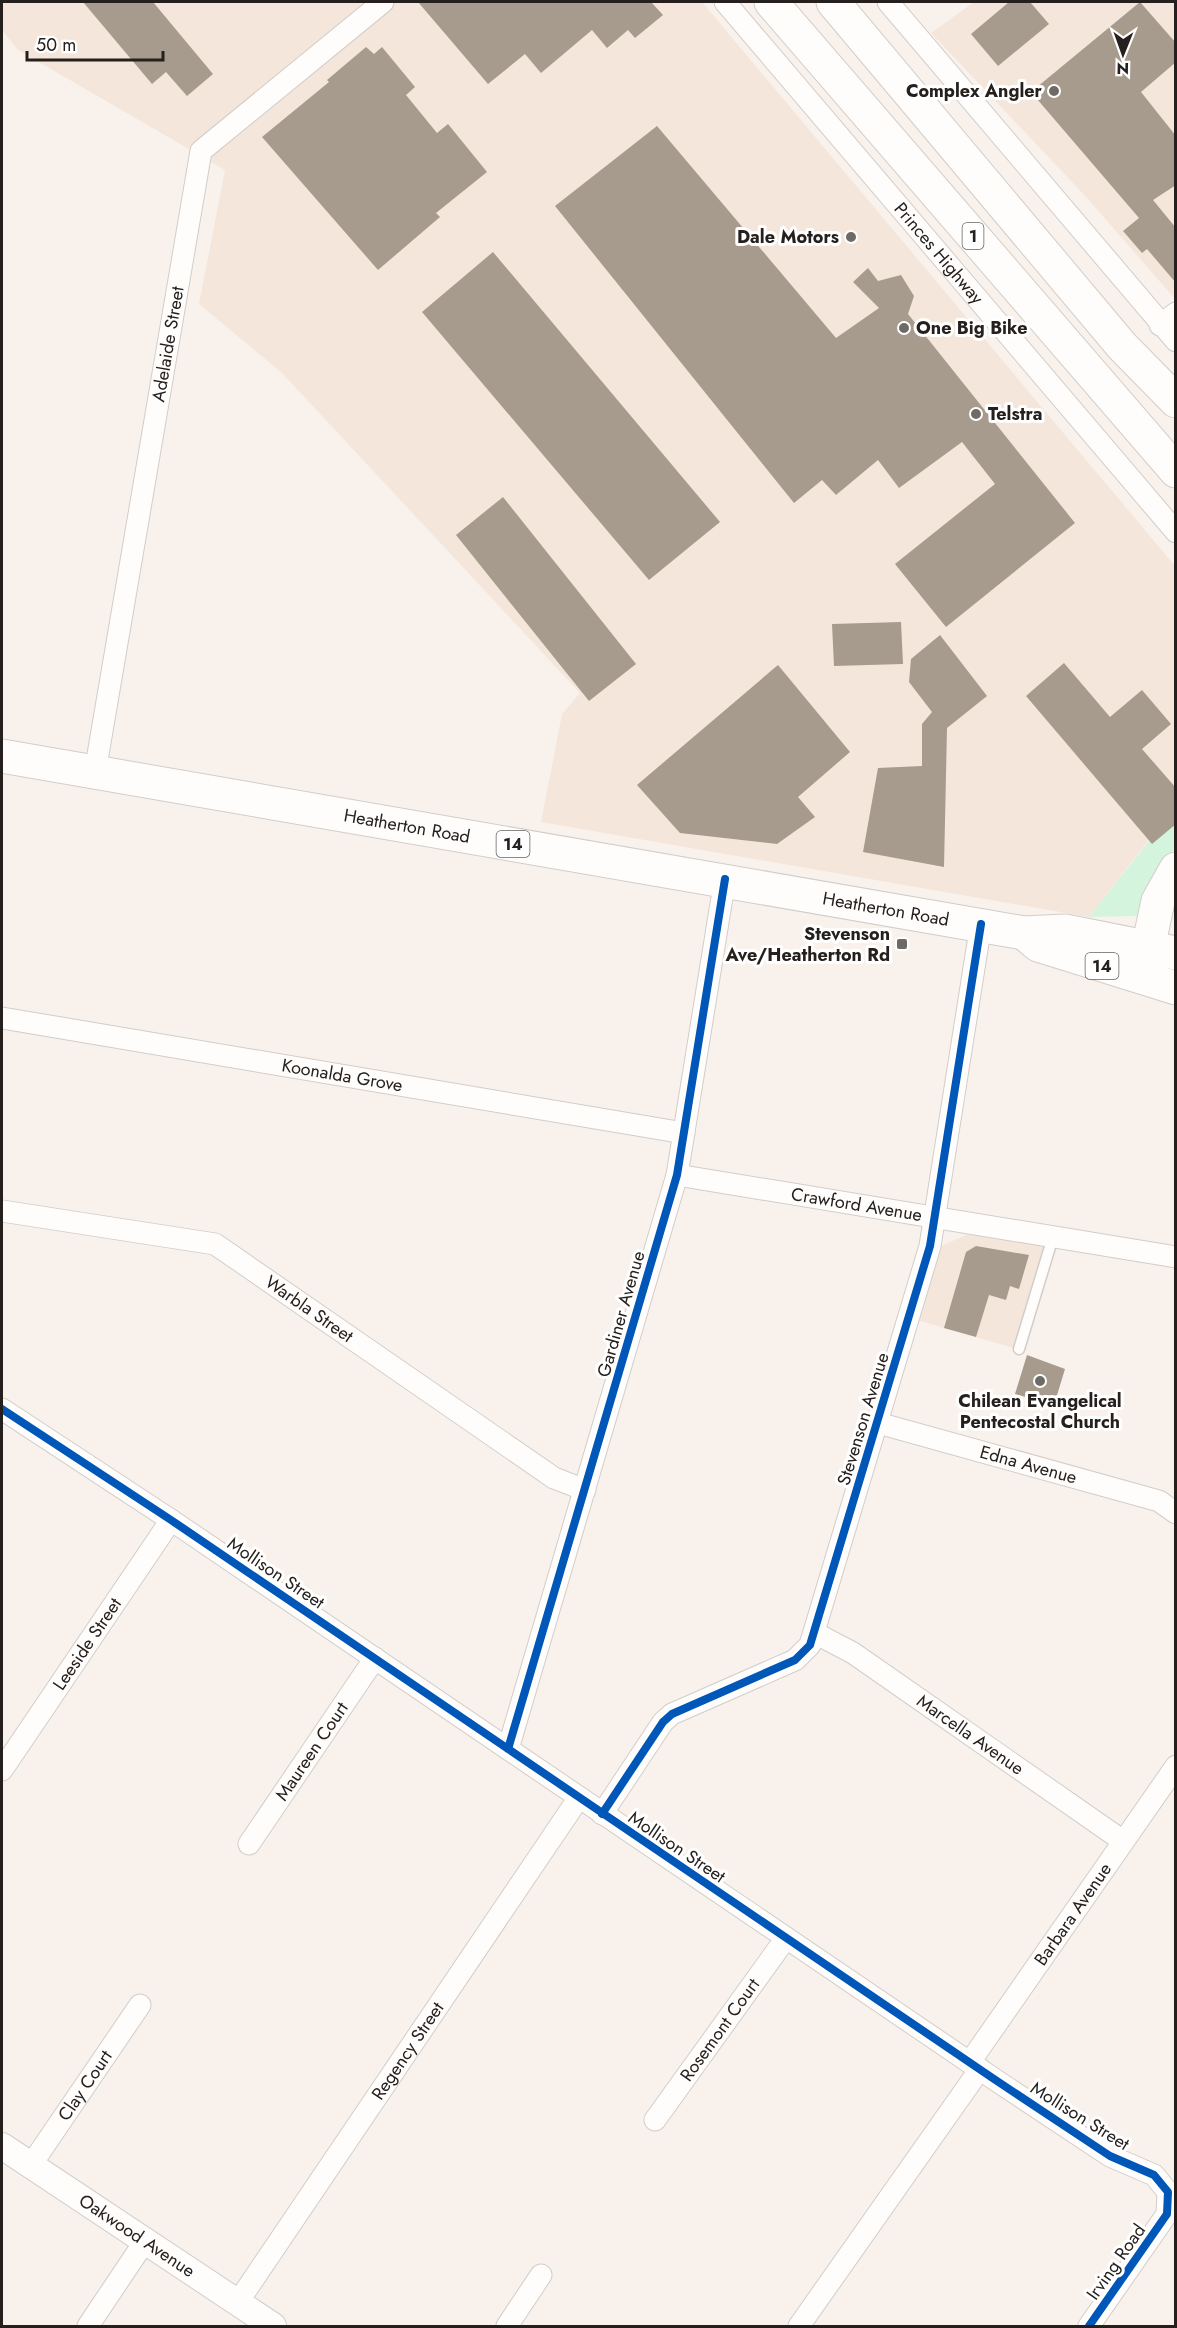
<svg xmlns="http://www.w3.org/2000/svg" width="1177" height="2328" font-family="Jost,sans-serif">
<rect width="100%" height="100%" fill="#f9f2ec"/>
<path fill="#f4e6db" d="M2 2H702L1175 566V806L1089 917 541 822 562 714 580 693 282 373 199 304 225 170 18 50 2 30Z
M974 2H1175V299L1088 199 931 33Z
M968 1234 1054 1246 1024 1351 917 1320 939 1247Z"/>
<path fill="#d5f4dd" d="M1175 808V847L1139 916 1089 917Z"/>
<path fill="#a69b8c" d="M83 2H153L213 74 187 96 166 72 152 84Z
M418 2H651L663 15 635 38 628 30 607 48 592 30 541 73 525 54 488 84Z
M1009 2H1030L1049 24 998 66 971 34Z
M1140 2 1176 43V62L1141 92 1176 136V185L1153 200 1176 228V283L1147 249 1142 253 1123 231 1139 218 1031 92Z
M366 47 374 54 382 47 415 87 406 95 437 133 448 124 487 172 436 213 440 217 378 270 262 137 329 82 327 80Z
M657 126 836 338 879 308 853 282 868 268 878 281 901 275 914 296 908 314 1075 523 946 627 895 564 995 484 962 442 899 488 878 460 836 495 822 480 794 503 555 206Z
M493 252 720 522 649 580 422 312Z
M503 497 636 664 589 701 456 535Z
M901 622 903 664 834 666 832 624Z
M940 635 987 696 947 728 944 867 863 852 878 768 922 766V724L932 712 909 682 911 659Z
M1064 663 1110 717 1142 690 1171 724 1142 749 1176 788V824L1152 844 1026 696Z
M778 665 850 752 798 797 815 817 777 844 680 833 637 785Z
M976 1246 1029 1255 1019 1289 1010 1286 1006 1300 989 1295 976 1337 944 1328 966 1252Z
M1027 1355 1065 1369 1054 1405 1015 1394Z"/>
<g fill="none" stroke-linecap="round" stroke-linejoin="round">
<g stroke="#d2cdc8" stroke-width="13">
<path id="service" d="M1019 1349 1053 1237"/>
</g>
<g stroke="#d2cdc8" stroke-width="23">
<g id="minor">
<path id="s1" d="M725 2 1176 532"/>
<path d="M888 2 1176 341"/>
<path d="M1160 325 1176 313"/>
<path id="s2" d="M95 772 201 151 383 2"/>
<path id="s3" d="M2 1018 684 1133"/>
<path id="s4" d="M677 1175 1176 1257"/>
<path id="s5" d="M2 1211 215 1244 554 1478 585 1490"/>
<path d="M2 1409 171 1520 994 2079 1110 2156 1154 2175 1168 2192 1167 2214 1089 2326"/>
<path id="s6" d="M878 1423 1159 1501 1176 1513"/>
<path id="s7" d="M815 1633 853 1653 1123 1841"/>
<path d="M508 1749 677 1175 725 879"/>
<path id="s8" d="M2 1770 171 1520"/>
<path d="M602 1814 663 1722 672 1714 795 1660 810 1645 930 1246 981 924"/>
<path id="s9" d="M249 1844 375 1658"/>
<path id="s10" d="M970 2062 1176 1766"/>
<path id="s11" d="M655 2120 786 1938"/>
<path id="s12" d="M31 2165 140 2005"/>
<path id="s13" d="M238 2302 578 1799"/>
<path d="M88 2326 145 2241"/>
<path d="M507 2326 541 2275"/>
<path d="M799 2326 980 2069"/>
</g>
</g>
<g stroke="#d2cdc8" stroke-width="28">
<g id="tertiary">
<path id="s14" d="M2 2146 273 2326"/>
</g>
</g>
<g stroke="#d2cdc8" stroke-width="35">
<g id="primary">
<path id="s15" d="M2 756 1024 933 1065 931 1176 953"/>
<path d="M1024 933 1038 945 1176 988"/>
<path d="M1144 967 1158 901 1176 869"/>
</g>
</g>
<g stroke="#d2cdc8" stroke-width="35">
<path id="trunk" d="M771 2 1176 471
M833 2 1122 346 1176 401"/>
</g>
<use href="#service" stroke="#fefdfc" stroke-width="10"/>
<use href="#minor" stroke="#fefdfc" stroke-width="21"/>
<use href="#tertiary" stroke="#fefdfc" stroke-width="26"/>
<use href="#primary" stroke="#fefdfc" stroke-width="33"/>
<use href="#trunk" stroke="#fefdfc" stroke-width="33"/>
<g stroke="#fff" stroke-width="11">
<path id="cycleway" d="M2 1409 171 1520 994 2079 1110 2156 1154 2175 1168 2192 1167 2214 1089 2326
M508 1749 677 1175 725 879
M602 1814 663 1722 672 1714 795 1660 810 1645 930 1246 981 924"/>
</g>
<use href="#cycleway" stroke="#0057b8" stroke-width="8"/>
</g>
<g fill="#6f6a65" stroke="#fff" stroke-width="2">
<circle cx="1054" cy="91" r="6"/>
<circle cx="851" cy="237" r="6"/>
<circle cx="904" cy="328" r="6"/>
<circle cx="976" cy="414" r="6"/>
<rect x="896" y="938" width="12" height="12" rx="3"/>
<circle cx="1040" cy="1381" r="6"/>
</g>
<g text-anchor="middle" stroke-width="6" stroke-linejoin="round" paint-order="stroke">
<g fill="#fff" stroke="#666361" stroke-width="1.5">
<rect x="962.5" y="223" width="21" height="26" rx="4.5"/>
<rect x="496.5" y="831" width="33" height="26" rx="4.5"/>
<rect x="1085.5" y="953" width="33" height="26" rx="4.5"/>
</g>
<g font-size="16" font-weight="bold" fill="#25201d">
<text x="973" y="242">1</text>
<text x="513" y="850">14</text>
<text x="1102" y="972">14</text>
</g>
<g font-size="18" font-weight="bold" fill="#25201d" stroke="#fff" text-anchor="end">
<text x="1042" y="97">Complex Angler</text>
<text x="839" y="243">Dale Motors</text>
<text x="916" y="334" text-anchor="start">One Big Bike</text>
<text x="988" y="420" text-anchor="start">Telstra</text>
<text x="890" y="940">Stevenson<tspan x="890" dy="21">Ave/Heatherton Rd</tspan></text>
<text x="1040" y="1407" text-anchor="middle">Chilean Evangelical<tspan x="1040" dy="21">Pentecostal Church</tspan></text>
</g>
<g font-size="18" fill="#25201d" stroke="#fff">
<text dy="6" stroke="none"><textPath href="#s1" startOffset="330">Princes Highway</textPath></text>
<text dy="6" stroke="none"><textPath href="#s2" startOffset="434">Adelaide Street</textPath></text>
<text dy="6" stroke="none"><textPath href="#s15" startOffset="411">Heatherton Road</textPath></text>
<text dy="6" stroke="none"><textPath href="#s15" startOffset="897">Heatherton Road</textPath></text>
<text dy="6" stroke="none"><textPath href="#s3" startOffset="345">Koonalda Grove</textPath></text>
<text dy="6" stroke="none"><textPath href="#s4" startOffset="182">Crawford Avenue</textPath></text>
<text dy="6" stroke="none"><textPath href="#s5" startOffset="330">Warbla Street</textPath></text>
<text transform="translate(621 1314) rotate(-74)" y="6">Gardiner Avenue</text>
<text transform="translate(863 1419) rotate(-73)" y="6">Stevenson Avenue</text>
<text dy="6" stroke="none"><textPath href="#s6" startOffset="156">Edna Avenue</textPath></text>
<text transform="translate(276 1573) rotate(34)" y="6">Mollison Street</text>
<text dy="6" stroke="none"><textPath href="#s8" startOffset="152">Leeside Street</textPath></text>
<text dy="6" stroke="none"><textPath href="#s7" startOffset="186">Marcella Avenue</textPath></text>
<text dy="6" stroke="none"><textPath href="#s9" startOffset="112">Maureen Court</textPath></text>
<text transform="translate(677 1847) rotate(34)" y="6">Mollison Street</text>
<text dy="6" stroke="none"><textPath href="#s10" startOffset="180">Barbara Avenue</textPath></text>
<text dy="6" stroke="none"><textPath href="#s11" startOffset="111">Rosemont Court</textPath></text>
<text dy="6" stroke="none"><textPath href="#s13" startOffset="303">Regency Street</textPath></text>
<text dy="6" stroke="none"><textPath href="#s12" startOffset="96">Clay Court</textPath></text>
<text transform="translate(1080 2116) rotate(32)" y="6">Mollison Street</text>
<text dy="6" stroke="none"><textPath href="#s14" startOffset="162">Oakwood Avenue</textPath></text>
<text transform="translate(1116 2262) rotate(-55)" y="6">Irving Road</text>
</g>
</g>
<rect width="1177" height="2328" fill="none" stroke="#25201d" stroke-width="6"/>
<g transform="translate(1123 54) rotate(181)" stroke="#ffffff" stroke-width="4.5" paint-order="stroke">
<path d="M0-4.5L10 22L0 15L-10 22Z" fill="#25201d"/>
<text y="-9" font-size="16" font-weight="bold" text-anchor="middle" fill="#25201d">N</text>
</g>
<path d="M27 51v9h136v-9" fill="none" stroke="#25201d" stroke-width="3"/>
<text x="36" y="51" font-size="18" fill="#25201d" stroke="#ffffff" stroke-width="4.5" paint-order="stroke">50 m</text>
</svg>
